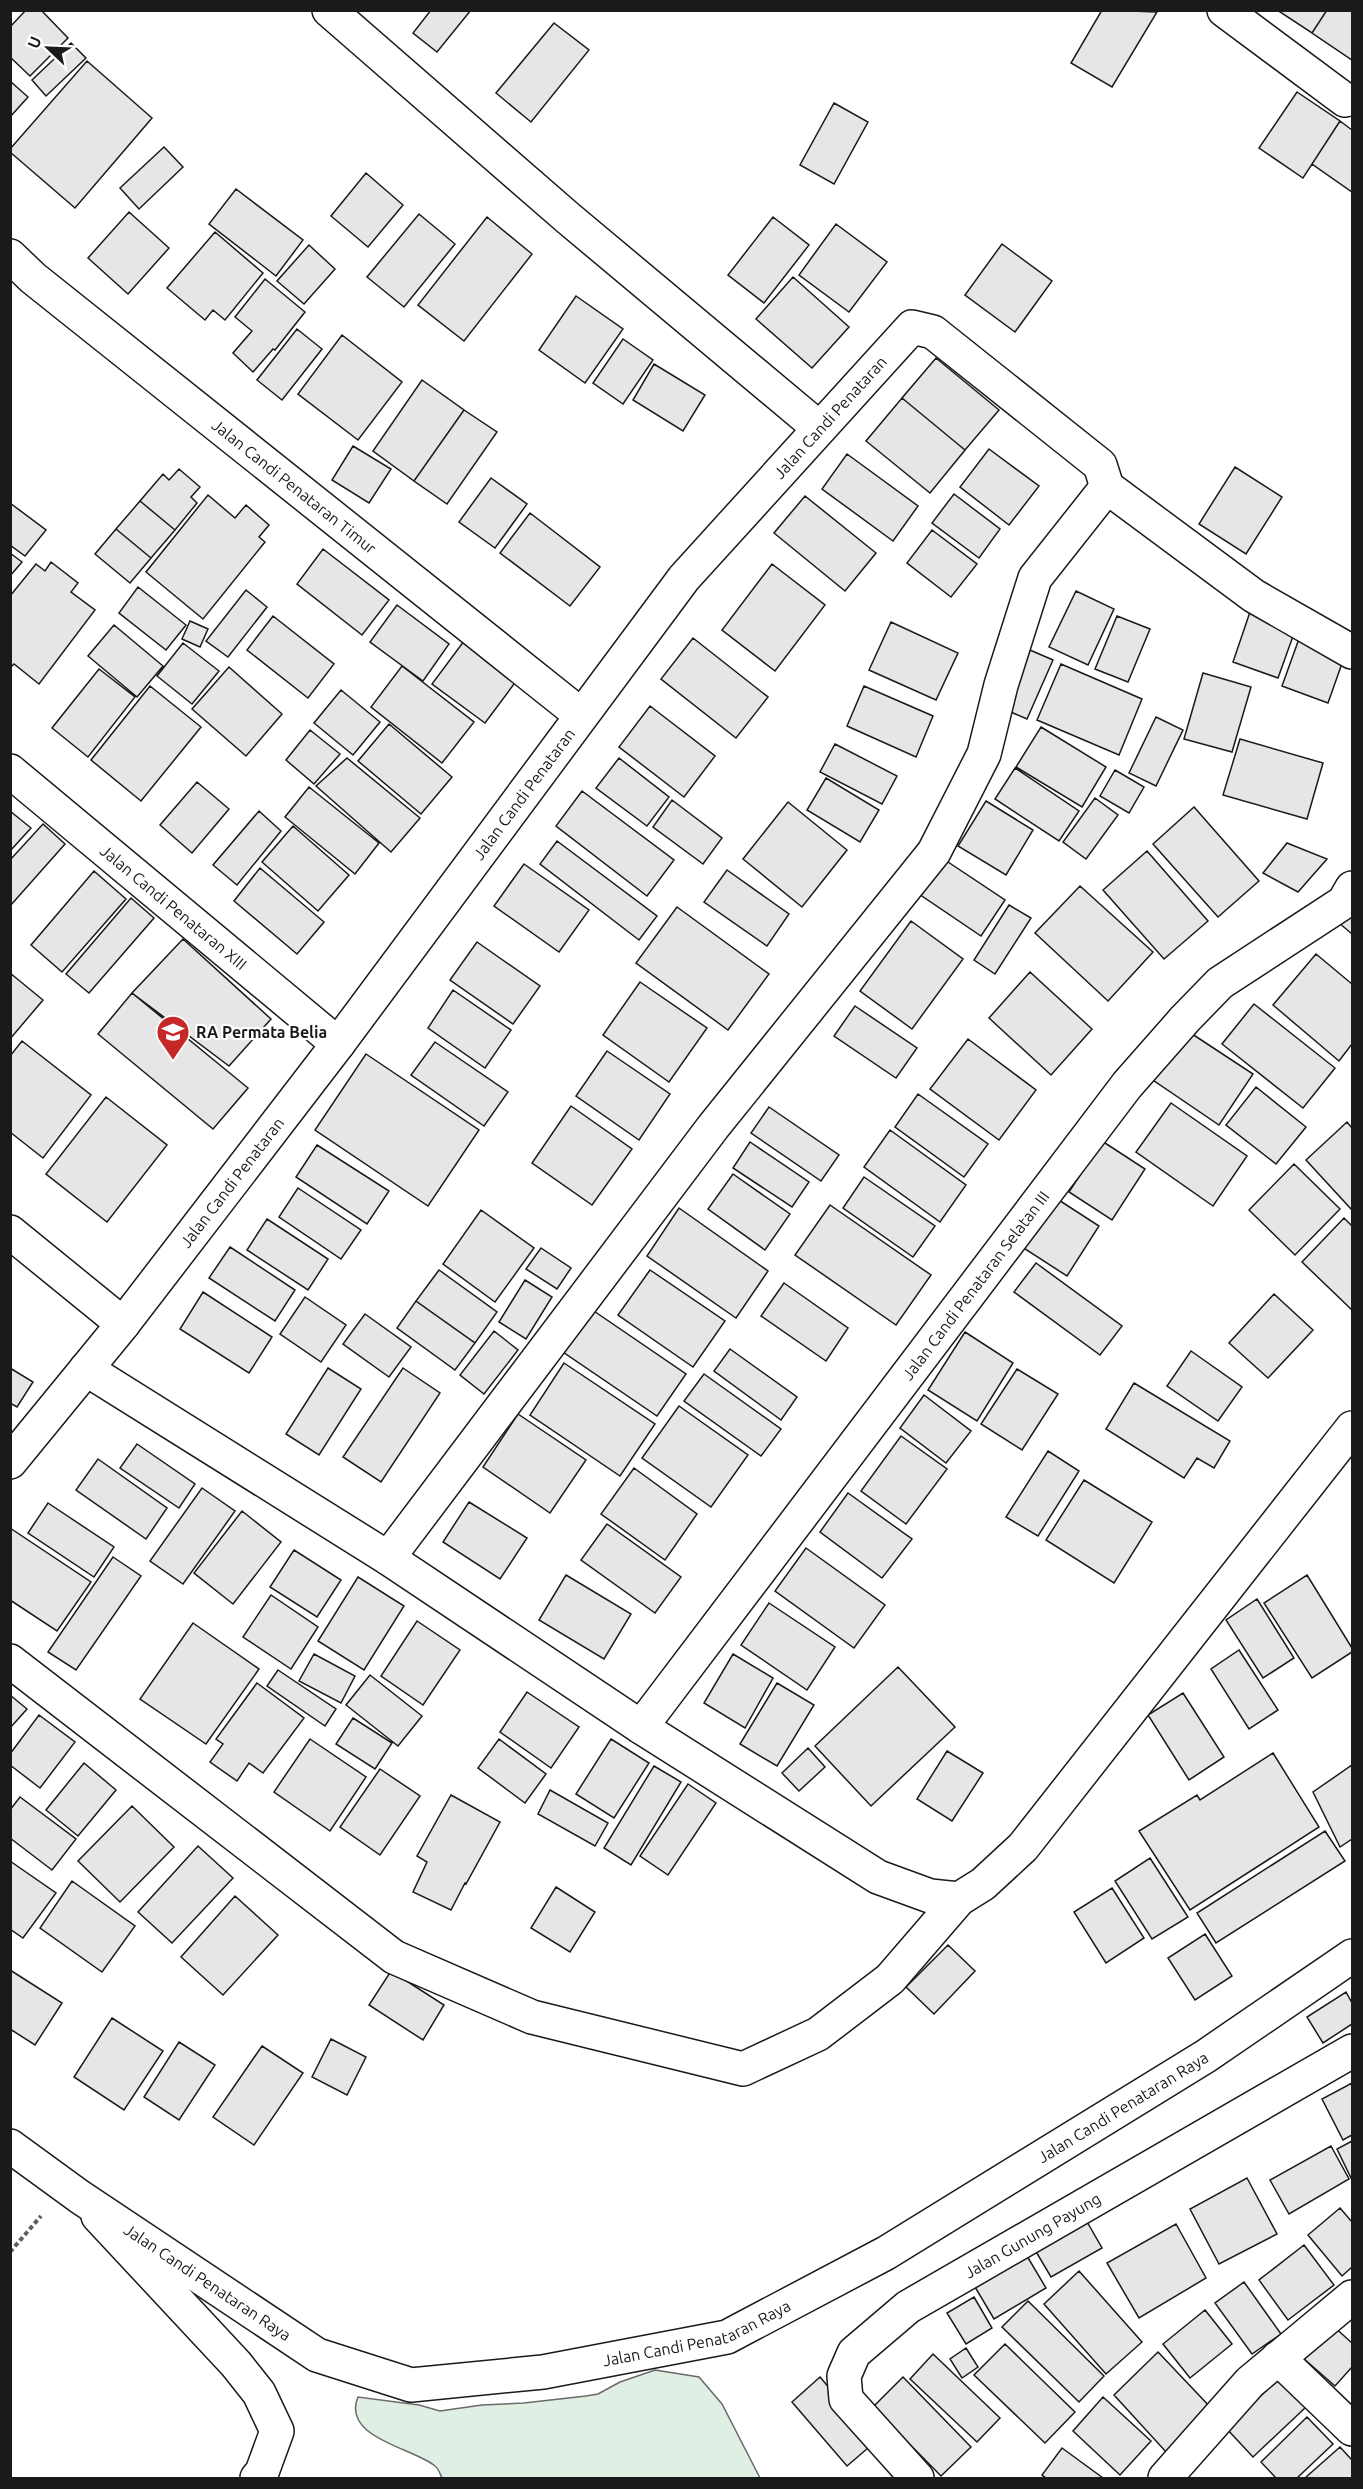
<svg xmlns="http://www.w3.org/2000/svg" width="1363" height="2489" font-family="Ubuntu,sans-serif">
<rect width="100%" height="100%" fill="#fff"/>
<path fill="#e0efe3" stroke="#6a6a6a" stroke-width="1.5" d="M655 2370 699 2377 722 2404 760 2478H442C440 2474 439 2469 435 2466 414 2448 341 2438 358 2397L419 2405 440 2411 482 2405 524 2403 586 2396 598 2394 620 2382Z"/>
<path fill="#e6e6e6" stroke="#1a1a1a" stroke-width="1.5" d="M26 10H41L68 38 30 76 10 57V27Z
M431 10H471L437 52 413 33Z
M1102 10 1157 12 1112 87 1071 63Z
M1277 10H1327L1312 33Z
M1327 10H1352V60L1312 33Z
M554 23 589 50 531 122 496 93Z
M71 43 86 58 46 96 32 80Z
M87 61 152 118 75 208 10 152V149Z
M10 81 28 97 10 117Z
M1297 92 1340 121 1303 178 1259 148Z
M834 103 868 122 834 184 800 165Z
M1340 121 1352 130V192L1312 164Z
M164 147 183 167 139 209 120 188Z
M366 173 403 205 368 247 331 216Z
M236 189 303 240 276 276 209 224Z
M129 212 169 248 128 294 88 258Z
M419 214 455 244 404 307 367 277Z
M487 217 532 254 464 341 418 305Z
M773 217 809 245 764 303 728 275Z
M836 224 887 262 849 312 799 275Z
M215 232 263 273 225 320 213 310 205 320 167 288Z
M1002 244 1052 281 1015 332 965 295Z
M309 245 335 269 304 304 277 281Z
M793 277 849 327 812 368 756 319Z
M265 279 305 312 275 350 273 349 253 372 233 353 252 331 235 317Z
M576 296 623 329 585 383 539 350Z
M297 329 322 349 282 400 257 380Z
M342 335 402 382 358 440 298 394Z
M623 339 653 360 623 404 593 383Z
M936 358 999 410 965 450 902 398Z
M654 364 705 395 683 431 633 400Z
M422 380 464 410 414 481 373 451Z
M902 398 965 450 930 493 866 441Z
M464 410 497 432 447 504 414 481Z
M353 446 391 469 369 503 332 480Z
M989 449 1039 486 1009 525 960 487Z
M847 454 918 506 893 541 822 489Z
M1235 467 1282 497 1246 554 1199 524Z
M179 469 200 487 191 497 197 503 175 530 140 501 163 474 169 480Z
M491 478 527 504 495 548 459 522Z
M954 494 1000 529 979 558 932 523Z
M208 495 235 518 246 505 269 525 259 537 265 542 203 619 146 572Z
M805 496 876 553 845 591 774 533Z
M140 501 175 530 151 558 116 529Z
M10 503 46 530 25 556 10 545Z
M530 513 600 567 570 606 500 553Z
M116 529 151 558 130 583 95 554Z
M932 530 977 564 951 597 907 563Z
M323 549 389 600 362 635 297 584Z
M10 553 22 562 10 576Z
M51 562 78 583 71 592 95 610 39 684 14 664 10 668V596L36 564 45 571Z
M772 564 825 605 775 671 722 630Z
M138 587 186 625 166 650 119 613Z
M246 590 267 607 228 657 206 641Z
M1076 591 1114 609 1088 665 1049 647Z
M397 605 449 644 423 681 370 642Z
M1251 609 1297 625 1278 678 1233 662Z
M273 616 334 664 308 698 247 650Z
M1117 616 1150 629 1128 682 1095 669Z
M190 621 208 629 200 647 182 639Z
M891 622 958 653 936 700 869 670Z
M114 625 163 666 137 697 88 656Z
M1300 636 1346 652 1328 703 1282 686Z
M467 637 520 676 485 723 432 684Z
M693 638 768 697 736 738 661 679Z
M183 643 219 671 192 704 157 676Z
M1023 647 1053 660 1027 719 997 706Z
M1061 664 1142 699 1119 755 1037 720Z
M402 666 474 722 442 763 371 707Z
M229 667 282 714 246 756 192 709Z
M99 669 135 697 88 757 52 728Z
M1203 673 1251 687 1232 752 1184 739Z
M150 686 201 727 141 801 91 760Z
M864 686 933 716 916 757 847 726Z
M341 690 380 722 353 755 314 723Z
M650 706 715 756 684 797 619 747Z
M1156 717 1183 730 1156 786 1129 773Z
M389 724 452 777 421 814 358 761Z
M1041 727 1106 767 1082 807 1016 767Z
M310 730 340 754 314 784 286 760Z
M1240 739 1323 763 1307 819 1223 795Z
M835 744 897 776 882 804 820 772Z
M347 758 420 818 391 852 316 786Z
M619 758 669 797 647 826 596 788Z
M1015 768 1079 811 1059 841 995 799Z
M1115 770 1144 787 1129 813 1100 796Z
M826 778 879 810 860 842 807 810Z
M197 782 229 809 192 853 160 825Z
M309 787 379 843 355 874 285 817Z
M582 791 674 860 647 896 556 826Z
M1095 798 1118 815 1086 859 1063 842Z
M672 800 722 838 703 864 653 827Z
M986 801 1033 830 1006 875 958 846Z
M788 802 847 850 802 907 743 859Z
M1194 807 1259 881 1218 917 1153 844Z
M10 811 31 828 10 851Z
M259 811 281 831 237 885 213 865Z
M43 824 65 844 10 906V860Z
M293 826 349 875 318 911 262 862Z
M557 841 657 916 639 940 540 864Z
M1287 843 1327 859 1298 892 1263 873Z
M1147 851 1208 921 1164 959 1103 890Z
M942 858 1005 900 981 936 919 894Z
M524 864 589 910 559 952 494 906Z
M260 868 324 922 297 954 234 901Z
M727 870 789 914 767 946 704 902Z
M94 871 126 899 62 972 31 945Z
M1080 886 1153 952 1108 1001 1035 933Z
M131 898 154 918 89 993 66 974Z
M1009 905 1031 918 995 974 974 960Z
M1352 905V934L1339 923Z
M677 907 769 974 728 1030 636 963Z
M911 921 963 959 912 1029 860 991Z
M183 939 271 1019 229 1066 132 993Z
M477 942 540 986 513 1024 450 980Z
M1316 954 1352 984V1044L1339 1061 1273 1005Z
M1030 972 1092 1029 1051 1075 989 1018Z
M10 973 43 1000 10 1039Z
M640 982 707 1028 669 1082 603 1035Z
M453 990 511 1030 485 1068 428 1028Z
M132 993 248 1088 213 1129 98 1034Z
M1254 1004 1335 1068 1303 1108 1222 1044Z
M855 1006 917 1048 896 1078 834 1036Z
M1180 1026 1253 1074 1219 1125 1147 1076Z
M968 1039 1036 1090 999 1140 930 1089Z
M22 1041 91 1095 43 1158 10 1132V1056Z
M435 1042 508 1092 484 1126 411 1075Z
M607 1051 670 1094 639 1140 576 1096Z
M366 1054 479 1130 428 1206 315 1130Z
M1256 1087 1306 1127 1276 1164 1226 1125Z
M918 1094 988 1144 964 1177 895 1127Z
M106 1097 167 1145 107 1222 46 1174Z
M1171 1103 1247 1156 1213 1206 1136 1152Z
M571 1106 632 1149 592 1205 532 1163Z
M769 1107 839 1155 821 1181 751 1133Z
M1347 1122 1352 1128V1210L1306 1160Z
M890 1130 966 1185 940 1222 864 1167Z
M1102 1141 1145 1169 1112 1220 1069 1192Z
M750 1142 809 1182 792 1207 733 1168Z
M317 1145 389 1191 367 1224 296 1177Z
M1294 1164 1340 1209 1295 1255 1249 1210Z
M733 1174 790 1214 765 1250 708 1209Z
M864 1177 935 1226 913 1257 843 1208Z
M298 1188 361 1230 341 1259 279 1217Z
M1051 1195 1099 1226 1067 1276 1019 1245Z
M830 1205 931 1275 896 1325 795 1255Z
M679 1208 768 1271 736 1318 647 1256Z
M481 1210 534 1248 495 1302 443 1264Z
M1344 1218 1352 1226V1310L1302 1262Z
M267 1219 328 1259 308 1290 247 1250Z
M230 1247 295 1290 275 1321 209 1278Z
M541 1248 571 1268 557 1289 526 1269Z
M1036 1263 1122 1326 1100 1355 1014 1292Z
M439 1270 497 1312 475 1343 416 1301Z
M650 1270 725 1321 693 1367 618 1315Z
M525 1280 552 1297 526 1339 499 1322Z
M784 1283 848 1328 826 1361 761 1316Z
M203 1292 272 1337 249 1373 180 1329Z
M1274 1294 1313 1330 1268 1378 1229 1343Z
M305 1297 346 1325 321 1362 280 1334Z
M416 1301 475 1343 455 1370 397 1328Z
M588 1307 686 1374 657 1416 560 1350Z
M365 1314 411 1347 389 1377 343 1344Z
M494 1331 518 1350 484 1394 460 1375Z
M965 1332 1013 1363 977 1421 928 1390Z
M730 1349 797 1397 781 1420 714 1371Z
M1191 1351 1242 1387 1218 1421 1167 1386Z
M564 1363 655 1424 620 1476 530 1415Z
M10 1368 33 1382 17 1407 10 1403Z
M328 1368 361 1389 319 1455 286 1434Z
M403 1368 440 1393 381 1482 343 1457Z
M1017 1369 1058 1394 1022 1450 981 1424Z
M704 1374 781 1429 761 1456 684 1401Z
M1134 1383 1230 1441 1214 1468 1197 1458 1184 1478 1106 1429Z
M924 1395 971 1431 946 1463 900 1428Z
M679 1406 748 1455 711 1507 642 1458Z
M518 1414 586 1460 550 1513 483 1467Z
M901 1436 947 1469 906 1524 861 1491Z
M137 1444 195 1484 179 1508 120 1468Z
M1048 1451 1079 1471 1038 1536 1006 1517Z
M98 1459 167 1508 146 1539 76 1490Z
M634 1468 697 1514 665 1560 601 1514Z
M1084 1480 1152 1522 1114 1583 1046 1540Z
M202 1488 235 1511 183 1584 150 1561Z
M848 1493 912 1539 882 1578 820 1532Z
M469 1502 527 1538 500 1579 443 1542Z
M48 1503 114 1547 94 1577 28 1533Z
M242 1511 281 1542 233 1604 194 1573Z
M607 1524 681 1577 655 1613 581 1560Z
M10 1528 91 1582 57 1631 10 1600Z
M806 1548 885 1605 854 1648 775 1591Z
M294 1550 341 1580 317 1617 270 1587Z
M113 1557 141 1576 76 1670 48 1652Z
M566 1575 631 1614 604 1659 539 1620Z
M1307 1575 1352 1648V1652L1312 1678 1264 1603Z
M358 1577 404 1606 364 1670 318 1641Z
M271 1595 318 1627 291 1669 243 1637Z
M1257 1599 1294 1658 1263 1678 1226 1620Z
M769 1603 835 1647 807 1690 741 1645Z
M417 1621 460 1650 423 1705 381 1676Z
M193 1623 259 1669 206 1744 140 1699Z
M1239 1650 1278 1710 1249 1729 1211 1669Z
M314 1654 355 1676 341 1703 299 1681Z
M733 1654 773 1678 745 1728 704 1703Z
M898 1667 955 1727 871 1806 815 1746Z
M278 1670 336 1709 325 1726 267 1686Z
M370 1675 422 1716 398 1746 346 1705Z
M257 1683 304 1718 263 1773 249 1763 237 1781 210 1762 223 1744 216 1739Z
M777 1683 814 1705 777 1766 740 1744Z
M527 1692 579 1727 551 1768 500 1732Z
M1183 1693 1224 1757 1189 1780 1148 1715Z
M10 1695 27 1709 10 1728Z
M39 1715 75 1742 40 1788 10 1765V1754Z
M353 1718 392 1743 375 1769 336 1744Z
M310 1739 366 1777 330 1831 274 1792Z
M499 1739 546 1774 525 1803 478 1768Z
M611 1739 649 1763 614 1818 576 1794Z
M808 1748 825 1767 799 1791 782 1773Z
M947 1751 983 1773 952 1821 917 1799Z
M1273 1753 1319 1827 1190 1910 1139 1831 1197 1795 1200 1800Z
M84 1763 116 1790 78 1836 46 1810Z
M1352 1765V1839L1340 1847 1313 1792Z
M654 1766 681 1782 631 1865 604 1848Z
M380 1769 420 1796 380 1855 340 1827Z
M688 1784 716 1803 668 1875 640 1856Z
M550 1790 608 1823 595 1846 538 1814Z
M451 1795 500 1822 466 1884 465 1883 451 1910 413 1892 427 1862 417 1856Z
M20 1797 76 1839 52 1870 10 1838V1810Z
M132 1806 174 1847 120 1902 78 1861Z
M1325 1831 1345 1861 1216 1943 1197 1913Z
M198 1846 233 1878 172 1943 138 1912Z
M1150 1858 1188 1917 1152 1939 1115 1881Z
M10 1861 56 1893 23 1938 10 1929Z
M72 1881 135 1926 102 1972 40 1928Z
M556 1887 595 1912 570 1952 531 1928Z
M1112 1888 1144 1938 1106 1963 1074 1912Z
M235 1896 278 1935 223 1995 181 1957Z
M1205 1934 1232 1976 1195 2000 1168 1958Z
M948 1945 975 1971 934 2014 906 1987Z
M10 1970 62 2003 35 2045 10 2029Z
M391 1971 444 2005 423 2040 369 2005Z
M1346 1992 1352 2003V2024L1323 2043 1307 2017Z
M112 2018 163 2051 124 2110 74 2077Z
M331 2039 366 2057 347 2095 312 2077Z
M179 2042 215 2065 179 2120 144 2097Z
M262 2046 303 2073 254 2145 213 2117Z
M1352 2083V2135L1343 2140 1322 2099Z
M1352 2141V2180L1337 2149Z
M1331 2146 1349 2179 1289 2214 1270 2180Z
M1247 2178 1277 2234 1219 2264 1190 2209Z
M1340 2208 1352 2222V2267L1342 2276 1308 2235Z
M1086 2220 1102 2248 1051 2277 1035 2250Z
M1176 2224 1206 2278 1139 2318 1107 2263Z
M1304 2245 1334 2285 1288 2320 1259 2280Z
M1027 2256 1046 2288 994 2319 975 2287Z
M1079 2271 1142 2342 1106 2374 1044 2304Z
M1244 2282 1281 2334 1252 2354 1215 2303Z
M974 2297 992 2328 966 2344 947 2313Z
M1028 2301 1104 2376 1079 2402 1002 2327Z
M1205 2310 1232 2344 1190 2378 1163 2344Z
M1332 2325 1352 2343V2367L1335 2386 1303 2358Z
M1005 2344 1075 2412 1045 2443 974 2375Z
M966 2348 978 2367 962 2378 950 2359Z
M1158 2352 1213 2410 1167 2453 1114 2395Z
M933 2354 1000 2418 977 2442 910 2379Z
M820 2377 875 2442 847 2466 792 2402Z
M903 2377 971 2447 941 2476 873 2407Z
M1280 2378 1306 2407 1253 2457 1226 2428Z
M1103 2397 1151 2441 1120 2475 1073 2431Z
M1307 2417 1333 2444 1297 2478H1276L1261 2462Z
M1340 2447 1352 2460V2478H1305Z
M1062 2448 1103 2478H1046L1042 2475Z"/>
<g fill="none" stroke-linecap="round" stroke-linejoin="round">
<g stroke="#1a1a1a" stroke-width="36">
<g id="minor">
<path d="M329 10 568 218 819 428"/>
<path d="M1224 10 1345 100"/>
<path id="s1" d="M10 256 33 278 581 715"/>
<path id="s2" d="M10 771 338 1044"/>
<path d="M10 1232 123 1324"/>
<path d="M86 1369 388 1558 641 1727 878 1877 930 1896 959 1899"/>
<path id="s3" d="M10 1462 123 1324 338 1044 684 578 912 327 933 332 1100 465 1107 487 1254 596 1352 652"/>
<path d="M388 1558 713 1127 934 852 984 754 1001 685 1035 578 1107 487"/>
<path d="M10 1661 394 1957 532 2017 743 2069 818 2034 890 1979 959 1899 983 1884 1023 1847 1352 1428"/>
<path id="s4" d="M641 1727 1127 1085 1185 1019 1220 983 1344 902 1352 888"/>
<path d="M98 2216 236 2364 259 2393 277 2431 262 2472 257 2478"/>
<path d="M1278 2358 1352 2429"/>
<path id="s5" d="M917 2478 846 2399 844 2376 854 2353 908 2307 1352 2051"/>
<path d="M1165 2478 1250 2382 1352 2297"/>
</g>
</g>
<g stroke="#1a1a1a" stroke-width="36">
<g id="secondary">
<path id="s6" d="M10 2146 80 2197 317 2355 411 2385 543 2372 727 2337 886 2253 1206 2056 1352 1956"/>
</g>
</g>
<path stroke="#5f5f5f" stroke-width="4" stroke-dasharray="4.5 3" stroke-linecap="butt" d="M10 2252 41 2216"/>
<use href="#minor" stroke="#fff" stroke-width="33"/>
<use href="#secondary" stroke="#fff" stroke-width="33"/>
</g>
<defs>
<g id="school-pin" transform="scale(1.725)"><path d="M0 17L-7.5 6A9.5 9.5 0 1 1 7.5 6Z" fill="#c62828" stroke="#fff"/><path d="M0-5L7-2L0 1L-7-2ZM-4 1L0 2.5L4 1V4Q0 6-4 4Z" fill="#fff"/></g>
</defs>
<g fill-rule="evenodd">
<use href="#school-pin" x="173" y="1032"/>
</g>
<g text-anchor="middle" stroke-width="4.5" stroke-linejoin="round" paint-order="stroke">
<g font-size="16" fill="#1a1a1a" stroke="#fff">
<text dy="6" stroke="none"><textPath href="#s3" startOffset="1329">Jalan Candi Penataran</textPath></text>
<text dy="6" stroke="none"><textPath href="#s1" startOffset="366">Jalan Candi Penataran Timur</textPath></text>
<text dy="6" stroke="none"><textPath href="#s3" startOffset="843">Jalan Candi Penataran</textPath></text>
<text dy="6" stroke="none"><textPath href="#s2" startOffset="213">Jalan Candi Penataran XIII</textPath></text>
<text dy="6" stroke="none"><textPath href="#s3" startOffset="357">Jalan Candi Penataran</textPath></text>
<text dy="6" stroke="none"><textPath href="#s4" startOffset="554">Jalan Candi Penataran Selatan III</textPath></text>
<text dy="6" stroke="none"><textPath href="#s6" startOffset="1248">Jalan Candi Penataran Raya</textPath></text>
<text dy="6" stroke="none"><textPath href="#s5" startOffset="369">Jalan Gunung Payung</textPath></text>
<text dy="6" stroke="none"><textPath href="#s6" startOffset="240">Jalan Candi Penataran Raya</textPath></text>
<text dy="6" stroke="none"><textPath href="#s6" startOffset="762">Jalan Candi Penataran Raya</textPath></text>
</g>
<g font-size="16" font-weight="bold" fill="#1a1a1a" stroke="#fff" text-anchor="start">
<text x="196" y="1038">RA Permata Belia</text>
</g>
</g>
<rect width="1363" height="2489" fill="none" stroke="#1a1a1a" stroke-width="24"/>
<g transform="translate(48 48) rotate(293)" stroke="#ffffff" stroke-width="4.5" paint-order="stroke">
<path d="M0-4.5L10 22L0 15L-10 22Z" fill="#1a1a1a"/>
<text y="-9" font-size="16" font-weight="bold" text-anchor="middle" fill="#1a1a1a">U</text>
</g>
</svg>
